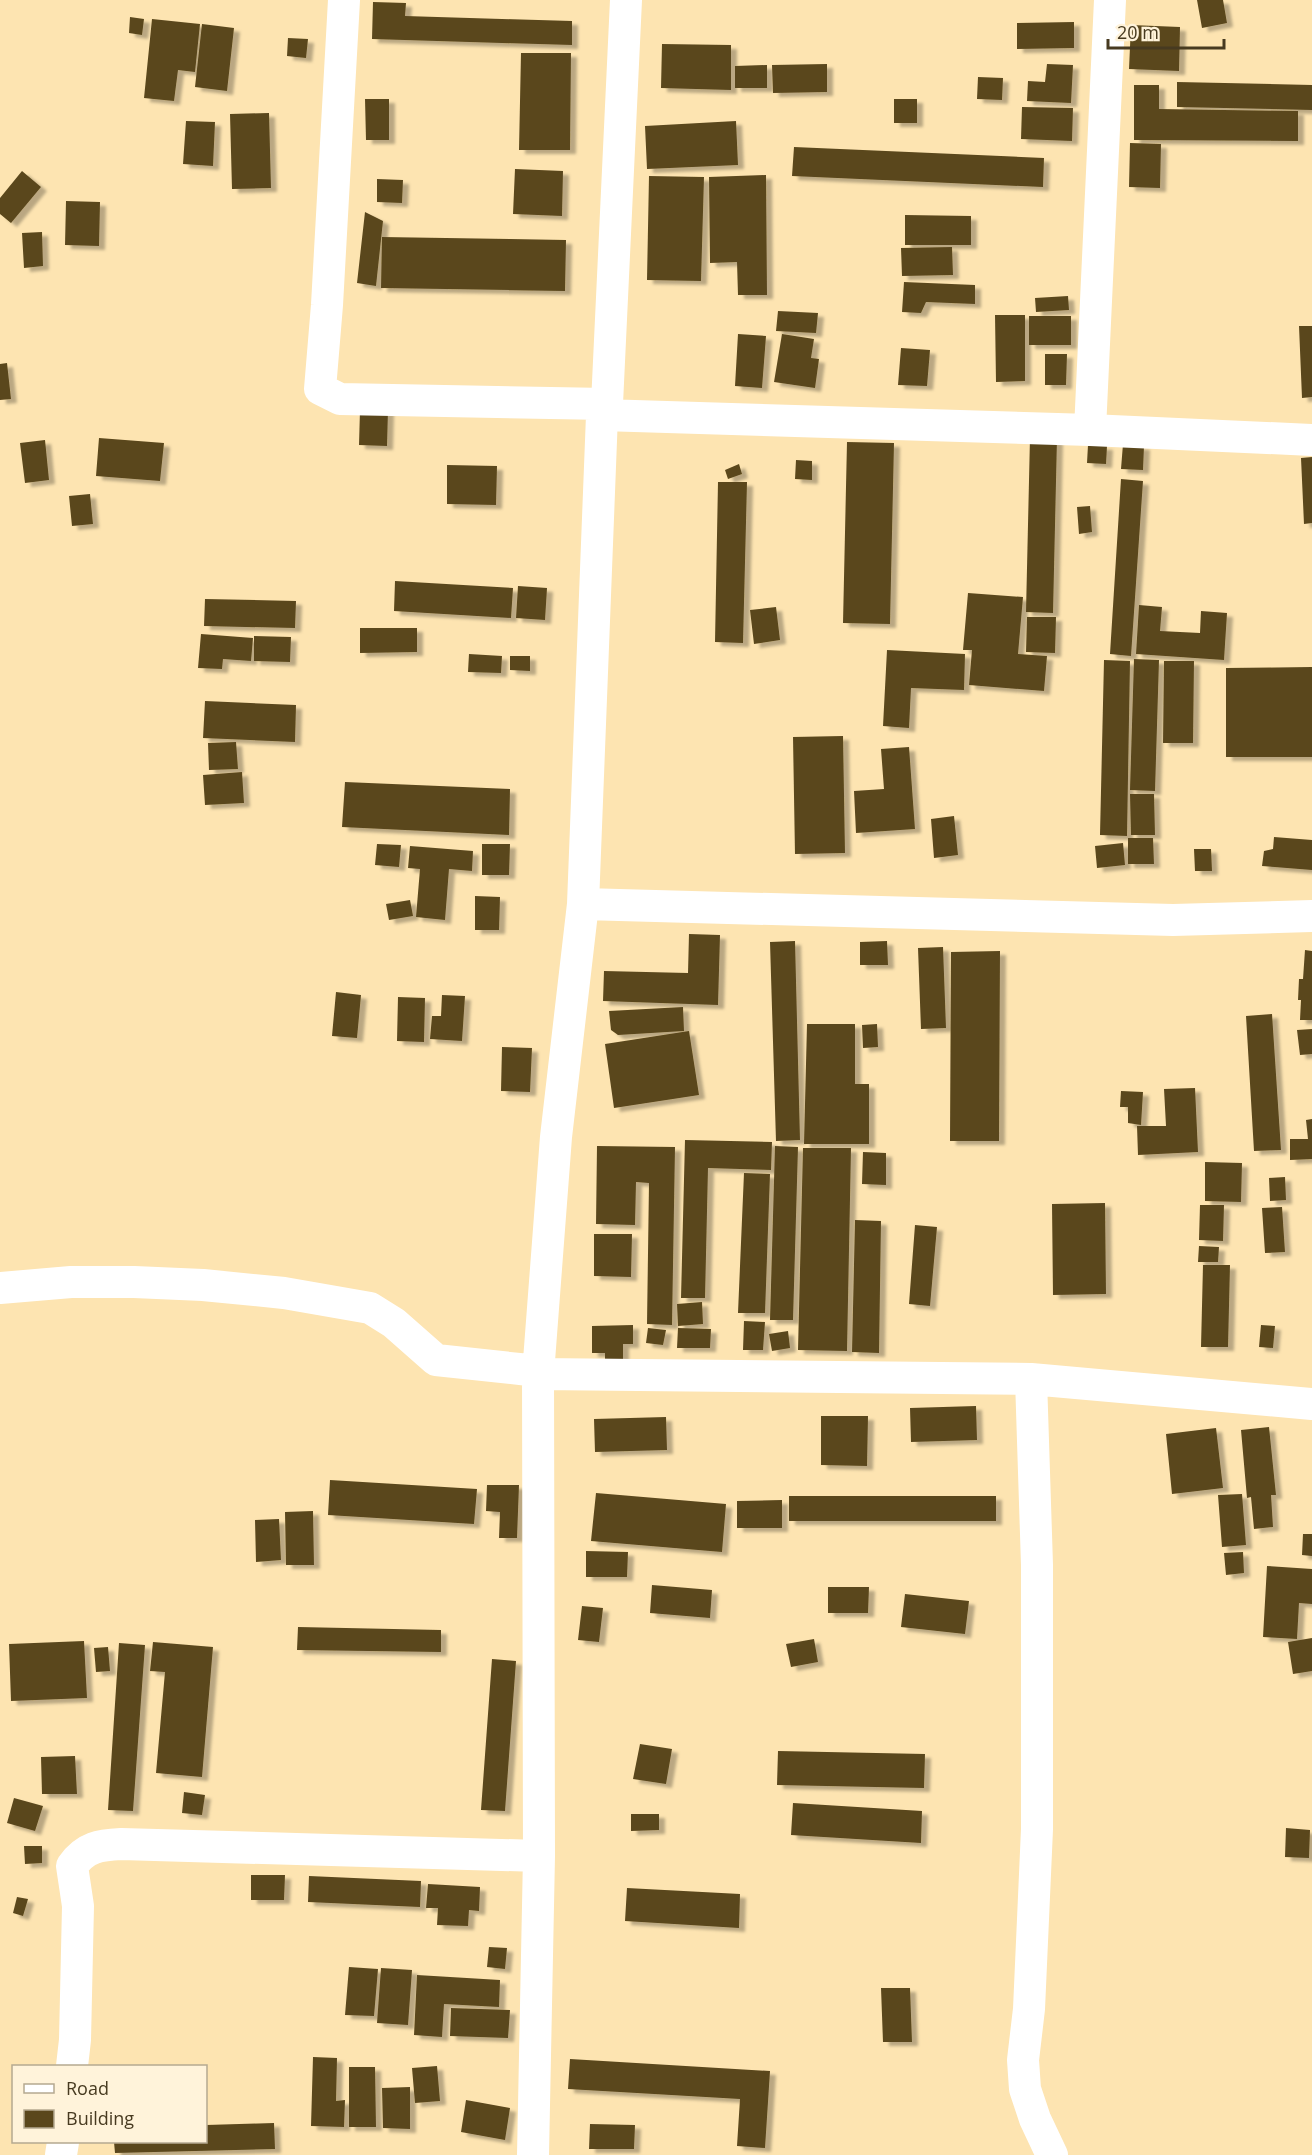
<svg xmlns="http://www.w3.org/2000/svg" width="1312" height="2155" font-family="'Open Sans',sans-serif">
<defs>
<filter id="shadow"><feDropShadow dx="6" dy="4" stdDeviation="1.5" flood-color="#0004"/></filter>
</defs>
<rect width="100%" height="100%" fill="#fde4b1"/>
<path fill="#5a471c" filter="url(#shadow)" d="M1197 0H1223L1227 23 1202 28Z
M373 2 406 3 405 16 572 21V45L372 39Z
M130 17 144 19 142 35 129 33Z
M152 19 200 24 195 72 178 70 174 101 144 98Z
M1074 22V48L1017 49V23Z
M202 24 234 28 227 91 195 87Z
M1131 25 1180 27 1179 71 1129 69Z
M288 38 308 39 306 58 287 56Z
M662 44 731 45V90L661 88Z
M521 53H571L570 150H519Z
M827 64V92L773 93 772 65Z
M1047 64 1073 65 1071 103 1027 101 1028 81 1045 82Z
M767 65V88H735V66Z
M978 77 1003 78 1002 100 977 99Z
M1177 82 1312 85V110L1177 107Z
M1134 85H1159V109L1298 111V141L1134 140Z
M365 99H389V140H366Z
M894 99H917V123H894Z
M1022 107 1073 108 1072 141 1021 139Z
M269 113 271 188 232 189 230 114Z
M186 121 215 122 213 166 183 164Z
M736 121 738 165 647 169 645 126Z
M1130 143 1161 144 1160 188 1129 187Z
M794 147 1044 158 1043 187 792 176Z
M515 169 563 171 562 216 513 214Z
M22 171 41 187 11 223 0 214V198Z
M766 175 767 295H738L737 262 710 263 709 177Z
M649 176 704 177 701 281 647 280Z
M377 179 403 180 402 203 377 202Z
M66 201 100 202 99 246 65 245Z
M365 212 383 221 376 286 357 283Z
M905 215 971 216V245H905Z
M42 232 43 266 24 268 22 233Z
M382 237 566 240 565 291 381 288Z
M952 247 953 275 902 276 901 248Z
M904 282 975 285V304L926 302 921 313 902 312Z
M1068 296 1069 310 1036 312 1035 298Z
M778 311 818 313 816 333 776 331Z
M995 315H1025V381L996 382Z
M1029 316H1071V345H1029Z
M1299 326H1312V397L1302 398Z
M738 334 766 336 762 388 735 386Z
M782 334 814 339 811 358 819 359 815 388 774 382Z
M901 348 930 350 927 386 898 385Z
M1045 354H1067L1066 385H1045Z
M7 363 11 399 0 400V364Z
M360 410H388L387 446 359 445Z
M1030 437 1057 438 1053 613 1026 612Z
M99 438 164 443 160 481 96 476Z
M45 440 49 480 25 483 20 443Z
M847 442 894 443 890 624 843 623Z
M1123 444 1144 446 1143 470 1121 469Z
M1088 445 1107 446 1106 464 1087 463Z
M1312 457V523L1304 524 1301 458Z
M796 460 812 461V480L795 479Z
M739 464 742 474 728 479 725 470Z
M447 465 497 466 496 505 447 504Z
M1121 479 1143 481 1131 656 1110 654Z
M718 482H747L743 643 715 642Z
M90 494 93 524 72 526 69 496Z
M1090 506 1092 532 1079 534 1077 507Z
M395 581 513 588 511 618 394 611Z
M518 586 547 588 545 620 516 618Z
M968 593 1023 597 1018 654 1047 656 1044 691 969 685 972 650H963Z
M205 599 296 601 295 628 204 626Z
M1139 605 1162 607 1160 631 1200 633 1201 611 1227 613 1224 660 1136 654Z
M776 607 780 640 754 644 750 610Z
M1027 617H1056L1055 653 1026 652Z
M360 628H417V652L360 653Z
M201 634 253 638 251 661 223 659 222 669 198 668Z
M254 636 291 637 290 662 254 661Z
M887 650 965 654 964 690 911 688 909 728 883 726Z
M469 654 502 656 501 673 468 672Z
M510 656H530V671L510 670Z
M1134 659 1159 660 1155 791 1130 790Z
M1104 660 1130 661 1127 836 1100 835Z
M1164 661H1194L1193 743H1163Z
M1312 667V757H1226V668Z
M205 701 296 705 295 742 203 738Z
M843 736 845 853 795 854 793 737Z
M236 742 238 769 209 770 208 743Z
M909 747 915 829 856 833 854 791 884 789 881 749Z
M242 772 244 803 205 805 203 775Z
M345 782 510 789 509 835 342 827Z
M1130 794H1154L1155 835H1131Z
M954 816 958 855 934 858 931 819Z
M1274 837 1312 840V870L1262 866 1264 851 1273 849Z
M1128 838H1153L1154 864H1128Z
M1123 843 1125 865 1097 868 1095 846Z
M377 844 401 845 399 867 375 865Z
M482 844H510L509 875H482Z
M410 846 473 851 472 871 449 869 445 920 416 917 420 869 408 868Z
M1194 849H1211L1212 871H1195Z
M475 896 500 897 499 930H475Z
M410 900 413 916 389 920 386 904Z
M689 934 720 935 718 1005 603 1001 604 971 688 973Z
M795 941 800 1140 776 1141 770 942Z
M887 941 888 965H860V942Z
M943 947 946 1028 921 1029 918 948Z
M1305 950 1312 951V1020H1300L1301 1000H1298L1299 979H1303Z
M1000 951 999 1141H950L951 952Z
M336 992 361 995 357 1038 332 1036Z
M442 995 465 996 462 1041 430 1039 432 1016H441Z
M398 997 425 998 424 1042 397 1041Z
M683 1007 684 1031 618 1035 611 1030 609 1011Z
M1272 1014 1281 1150 1254 1151 1246 1016Z
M807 1024H855V1084H869V1144H804Z
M877 1024 878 1047 863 1048 862 1025Z
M1312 1029V1054L1300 1055 1297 1030Z
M689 1031 699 1095 614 1108 605 1044Z
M502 1047 532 1048 530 1092 501 1091Z
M1195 1088 1198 1152 1138 1155 1137 1126H1166L1164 1089Z
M1121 1091 1143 1092 1141 1125 1128 1123V1107H1120Z
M1312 1119V1159L1290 1160V1139H1308L1306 1120Z
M685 1140 772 1142 771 1170 708 1168 705 1298H681Z
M597 1146 675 1147 672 1325 647 1324 649 1183 636 1182 635 1225 596 1224Z
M775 1146 798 1147 793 1320H770Z
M803 1148H851L847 1351 798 1350Z
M863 1152 886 1153V1185L862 1184Z
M1205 1162 1242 1163 1241 1202 1205 1201Z
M744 1173 770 1174 765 1313H738Z
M1285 1177 1286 1200 1270 1201 1269 1178Z
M1105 1203 1106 1294 1053 1295 1052 1204Z
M1200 1205H1224L1223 1241 1199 1240Z
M1282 1207 1285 1252 1265 1253 1262 1208Z
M855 1220 881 1221 879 1353 852 1352Z
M915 1225 937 1227 930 1306 909 1304Z
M594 1234H632L631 1277 594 1276Z
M1199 1246 1219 1247 1218 1262H1198Z
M1203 1265H1230L1228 1347H1201Z
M702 1302 703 1324 678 1326 677 1304Z
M744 1321 765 1322 763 1350H743Z
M633 1325V1344H623V1361H605V1353H592V1326Z
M1261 1325 1275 1326 1273 1348 1259 1347Z
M648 1328 666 1330 663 1345 646 1343Z
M678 1328 711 1329 710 1348H677Z
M788 1331 790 1348 772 1351 769 1334Z
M976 1406 977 1440 911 1442 910 1408Z
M821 1416H868L867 1466 821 1465Z
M666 1417 667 1450 595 1452 594 1419Z
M1269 1427 1276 1495H1271L1273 1527 1254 1529 1251 1497 1247 1498 1241 1430Z
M1216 1428 1223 1488 1172 1494 1166 1434Z
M330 1480 477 1489 474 1524 328 1515Z
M487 1485H519L517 1538H499L500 1512 486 1511Z
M596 1493 726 1504 722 1552 591 1541Z
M1242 1494 1246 1545 1222 1547 1218 1495Z
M789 1496H996V1521H789Z
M782 1500V1528H737V1501Z
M313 1511 314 1565H286L285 1512Z
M279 1519 281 1560 256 1562 255 1520Z
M1303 1534H1312V1556L1302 1555Z
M586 1551 628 1552 627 1577H586Z
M1243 1552 1244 1573 1226 1575 1224 1553Z
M1267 1566 1312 1569V1604L1299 1603 1297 1639 1263 1637Z
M652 1585 712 1590 710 1618 650 1613Z
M828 1587H869L868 1613H828Z
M905 1594 969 1601 965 1634 901 1627Z
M582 1606 603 1608 599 1642 578 1640Z
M298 1627 441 1630V1652L297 1650Z
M1312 1638V1671L1293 1674 1288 1642Z
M814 1639 818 1662 791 1667 786 1644Z
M84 1641 87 1698 11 1701 9 1644Z
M153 1642 213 1647 202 1777 156 1773 165 1672 150 1671Z
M119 1643 145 1645 133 1811 108 1810Z
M108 1647 110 1671 96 1672 94 1648Z
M492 1659 516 1661 505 1811 481 1810Z
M640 1744 672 1749 666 1784 633 1779Z
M778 1751 925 1754 924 1788 777 1785Z
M75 1756 77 1794H42L41 1757Z
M184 1792 205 1795 202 1815 182 1813Z
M14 1798 43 1806 35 1831 7 1823Z
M793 1803 922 1811 921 1843 791 1835Z
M631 1814H659V1830L631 1831Z
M1286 1828 1310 1830 1309 1858 1285 1857Z
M24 1846H42V1863L25 1864Z
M251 1875H285L284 1900H251Z
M309 1876 421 1881 420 1907 308 1902Z
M428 1884 480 1887 479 1911 469 1910 468 1926 437 1925 438 1908H426Z
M627 1888 740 1894 739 1928 625 1921Z
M17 1897 28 1899 23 1916 13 1913Z
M489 1947 507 1948 505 1969 487 1967Z
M349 1967 378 1969 374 2016 345 2015Z
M381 1968 412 1970 408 2025 377 2023Z
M417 1975 500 1980 499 2007 444 2004 442 2037 414 2035Z
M881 1988H910L912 2042H883Z
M451 2008 510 2010 508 2038 450 2036Z
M313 2057 337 2058 336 2101 345 2100 344 2127 311 2126Z
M570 2059 770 2071 765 2148 737 2146 740 2099 568 2089Z
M437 2066 440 2101 415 2103 412 2068Z
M349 2067H375L376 2127H349Z
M410 2087V2129L383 2128 382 2088Z
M466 2100 510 2108 505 2140 461 2132Z
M274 2123 275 2149 115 2153 114 2142H206V2125Z
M590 2124 635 2125 634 2149H589Z"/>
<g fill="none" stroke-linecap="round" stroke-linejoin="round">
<path stroke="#fff" stroke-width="32" d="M344 0 327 305 320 389 340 399 607 404
M602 415 1090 430 1312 440
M1090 430 1110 0
M583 904 602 415 607 404 626 0
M0 1288 71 1282H134L203 1285 284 1293 370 1308 394 1323 436 1360 529 1370 538 1374 1031 1379 1312 1404
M1031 1379 1037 1565V1829L1029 2009 1023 2060 1025 2089 1035 2119 1052 2155
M72 2066 75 2040 78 1906 72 1866C85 1847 100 1845 121 1844L539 1856
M61 2155 63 2142
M533 2155 539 1856 538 1374 556 1137 583 904 1173 920 1312 916"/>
</g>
<rect x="12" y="2065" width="195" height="78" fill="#fff3da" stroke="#b5a990" stroke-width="1.5"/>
<rect x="24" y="2084" width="30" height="9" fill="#ffffff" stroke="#b5a990" stroke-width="1.5"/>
<text x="66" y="2095" font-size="18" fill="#473a20">Road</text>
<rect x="24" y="2110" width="30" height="18" fill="#5a471c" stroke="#b5a990" stroke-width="1.5"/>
<text x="66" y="2125" font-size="18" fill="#473a20">Building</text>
<path d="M1108 39v9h116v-9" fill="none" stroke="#473a20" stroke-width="3"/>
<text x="1117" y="39" font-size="18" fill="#473a20" stroke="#fff3da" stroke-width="4.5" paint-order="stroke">20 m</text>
</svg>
